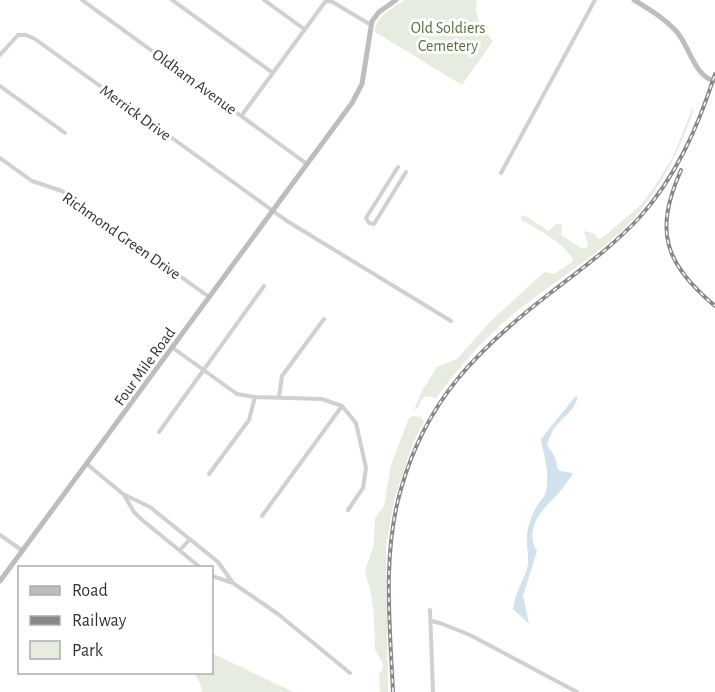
<svg xmlns="http://www.w3.org/2000/svg" width="715" height="692" font-family="'Alegreya Sans',sans-serif">
<rect width="100%" height="100%" fill="#fff"/>
<path fill="#e6ecdf" d="M405 0H477C473 16 483 30 493 41L462 85 375 32C375 16 393 8 405 0Z
M692 109H694C681 147 666 178 641 210 611 248 555 280 517 311 485 337 461 365 436 398L426 396 422 399 418 408 414 410 422 391 437 367 457 359 489 323 544 272 554 274 572 262 573 259C561 241 540 230 521 220V217L524 215 549 231 556 224H561L562 225 561 235 581 248H586L588 245 584 232 586 231 594 234 598 239 602 238 640 206 655 186 673 157Z
M413 416 421 417 424 422 413 443 394 501 386 547 388 692H380L379 674 383 669V664L375 650 374 615 371 593 365 571 374 544 375 518 384 506 391 465 409 418Z
M212 653 293 692H202L200 683 194 673 212 672Z"/>
<path fill="#cfe2ee" d="M575 397H578C571 416 561 417 552 432 550 436 548 441 547 445 552 453 557 457 557 468L560 471 573 473 571 477C565 484 559 494 552 500 538 513 525 533 537 551L523 596 529 624 513 609C515 594 522 583 527 569 530 558 526 547 527 537 527 527 532 514 537 506 539 502 544 498 545 494 551 477 544 456 541 439Z"/>
<g fill="none" stroke-linecap="round" stroke-linejoin="round">
<path stroke="#d0d0d0" stroke-width="4" d="M82 0 307 164
M172 0 273 73
M264 0 304 29
M0 55 18 35H26L35 39 287 221 451 321
M0 86 65 133
M242 115 325 2 331 1 371 25
M0 158 32 181 62 191 209 297
M398 167 366 218 369 223 374 224 406 172
M501 173 595 0
M173 348 237 394 255 397 322 399 342 406 356 423 366 468 363 488 348 510
M279 397 282 376 324 319
M159 432 264 286
M88 465 123 494 150 507 218 562 233 583 278 614 350 673
M209 474 249 420 255 397
M124 495 134 512 141 519 201 568
M262 516 342 406
M0 535 23 551
M180 550 190 539
M212 576 233 583
M430 610 433 692
M431 621 440 623 470 635 577 692"/>
<path stroke="#bdbdbd" stroke-width="5" d="M634 0C649 9 664 18 676 31 690 46 694 77 715 81
M0 581 352 103 362 84 372 21 379 12 396 0"/>
<g stroke="#888" stroke-width="4">
<path id="rail" d="M681 170C654 232 664 262 715 306
M393 692C390 625 382 554 401 489 426 400 478 349 549 294 580 270 612 247 639 218 676 177 698 127 715 74"/>
</g>
<use href="#rail" stroke="#fff" stroke-width="1.5" stroke-dasharray="4.5" stroke-linecap="butt"/>
</g>
<g text-anchor="middle" stroke-width="6" stroke-linejoin="round" paint-order="stroke">
<g font-size="16" fill="#56703f" stroke="#fff">
<text x="448" y="33">Old Soldiers<tspan x="448" dy="18">Cemetery</tspan></text>
</g>
<g font-size="16" fill="#333" stroke="#fff">
<text transform="translate(195 81) rotate(36)" y="6">Oldham Avenue</text>
<text transform="translate(136 112) rotate(36)" y="6">Merrick Drive</text>
<text transform="translate(122 235) rotate(35)" y="6">Richmond Green Drive</text>
<text transform="translate(144 366) rotate(-54)" y="6">Four Mile Road</text>
</g>
</g>
<rect x="18" y="566" width="195" height="108" fill="#ffffff" stroke="#adadad" stroke-width="1.5"/>
<rect x="30" y="586" width="30" height="9" fill="#bdbdbd" stroke="#adadad" stroke-width="1.5"/>
<text x="72" y="596" font-size="18" fill="#333333">Road</text>
<rect x="30" y="616" width="30" height="9" fill="#888888" stroke="#adadad" stroke-width="1.5"/>
<text x="72" y="626" font-size="18" fill="#333333">Railway</text>
<rect x="30" y="641" width="30" height="18" fill="#e6ecdf" stroke="#adadad" stroke-width="1.5"/>
<text x="72" y="656" font-size="18" fill="#333333">Park</text>
</svg>
